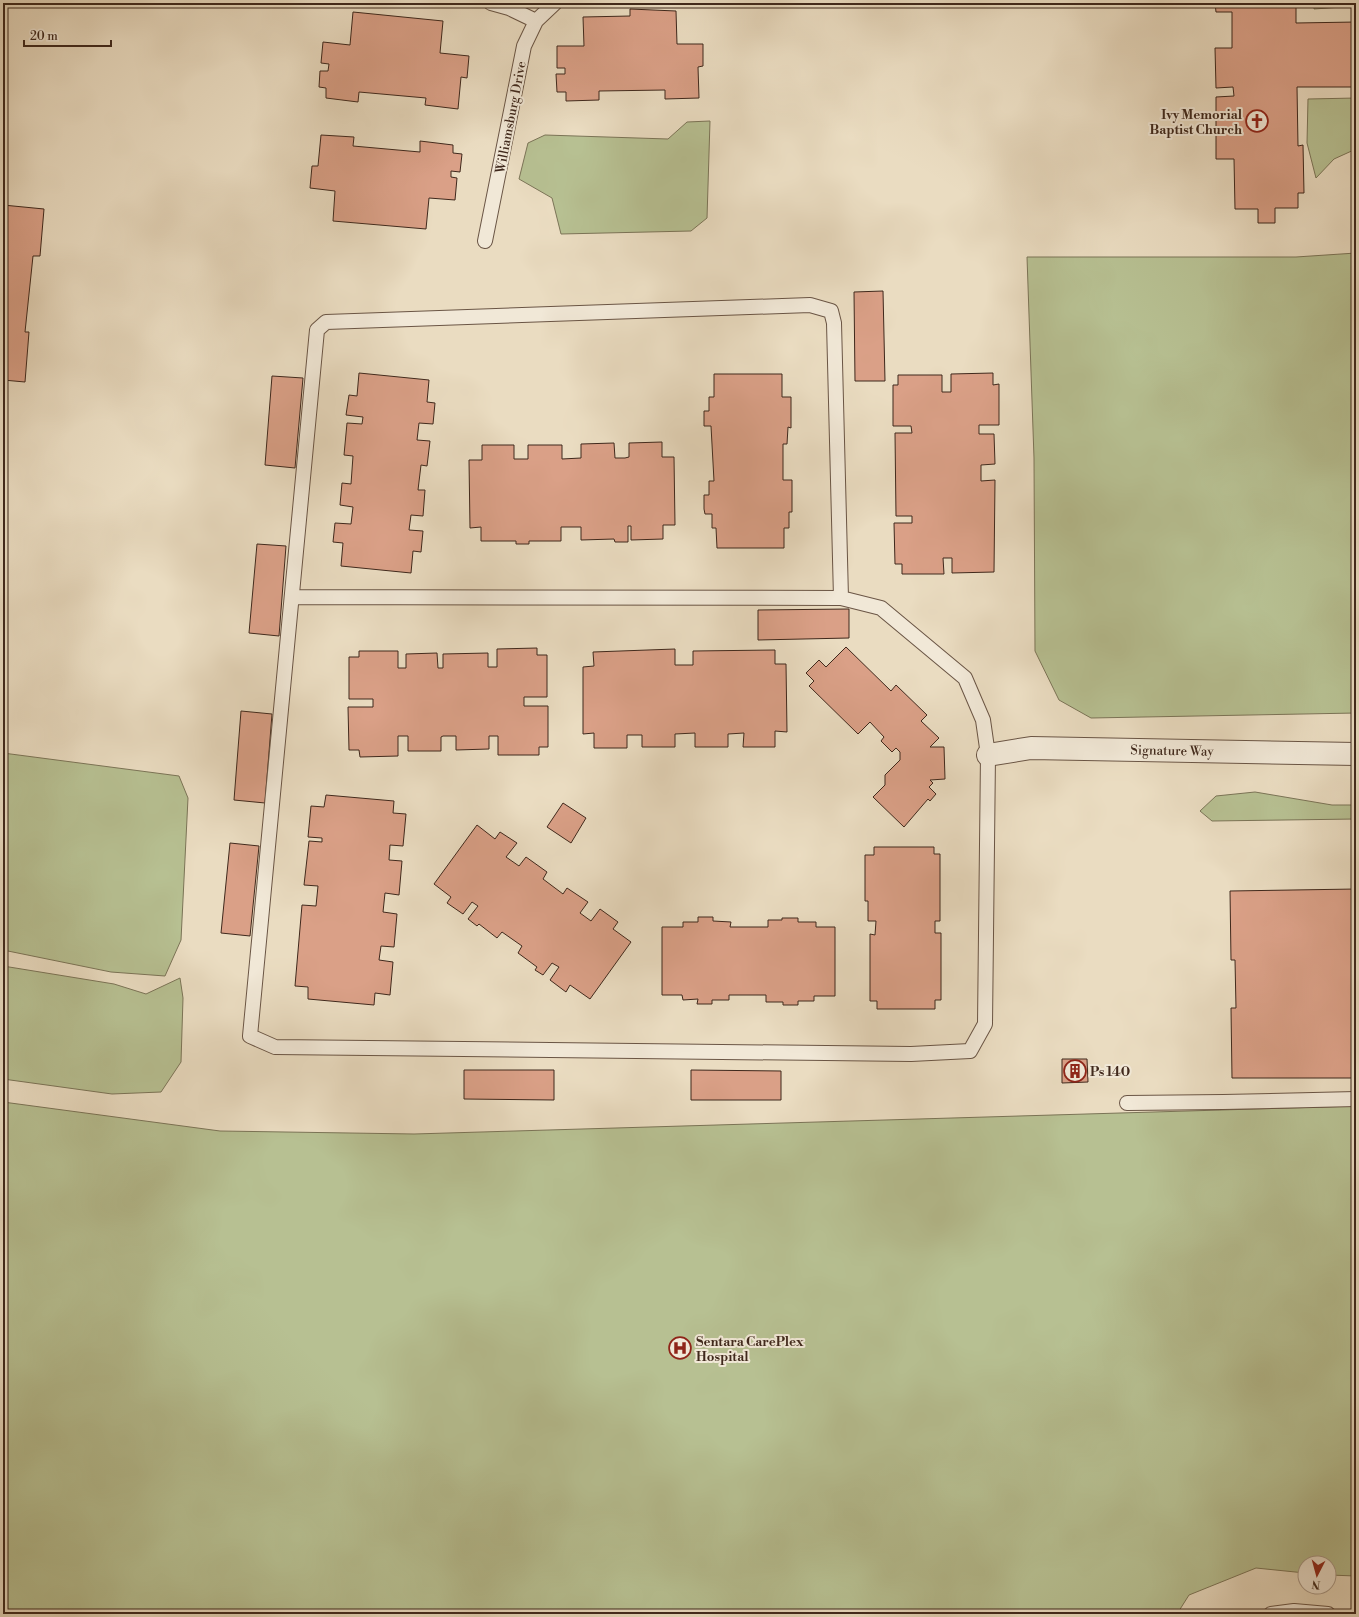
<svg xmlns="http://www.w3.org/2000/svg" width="1359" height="1617" font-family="'Libre Bodoni',serif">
<rect width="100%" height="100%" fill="#eadcc1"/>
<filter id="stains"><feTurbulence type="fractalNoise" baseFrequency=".005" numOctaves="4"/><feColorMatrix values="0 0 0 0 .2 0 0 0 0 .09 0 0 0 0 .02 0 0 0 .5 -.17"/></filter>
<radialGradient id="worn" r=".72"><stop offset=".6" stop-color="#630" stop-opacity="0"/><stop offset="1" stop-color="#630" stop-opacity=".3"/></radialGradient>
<path fill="#b7c092" stroke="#7b7457" d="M1314 3H1356V6L1314 9Z
M1356 98V149L1334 159 1316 178 1307 143 1308 99Z
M710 121 707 218 691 231 561 234 552 198 519 179 528 143 545 135 668 139 687 122Z
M1356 253V713L1091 718 1059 700 1035 651 1034 458 1027 257H1296Z
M3 753 179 776 188 798 181 940 165 976 111 972 3 950Z
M1255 792 1332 805H1356V819L1212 821 1200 811 1216 796Z
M3 966 114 984 146 994 180 978 183 998 181 1062 161 1092 112 1094 3 1079Z
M3 1102 220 1131 414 1134 1356 1106V1576L1329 1575V1563H1305V1573L1256 1568 1189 1595 1177 1614H3Z"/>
<path fill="#daa087" stroke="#3f281c" d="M1215 3H1296V23L1356 22V87H1297L1298 146 1303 145 1304 193H1298V208H1275V223H1258V209H1235L1234 159H1216V97L1234 96 1233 87 1216 88 1215 48H1232V12H1216Z
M630 9 676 11 677 44H703V66L698 67 699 98 665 99V90L599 91V100L566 101V92H557L556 74H565V68H557V46H584L583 17 630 16Z
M353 12 443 21 440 53 469 56 467 78 461 77 458 109 425 105 426 98 359 92 358 102 326 98V88L319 87 320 71H328L329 64 321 63 323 42 350 45Z
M321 135 354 137 353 146 420 152V141L453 145V153L462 154 460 172 451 171V177L457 178 455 200 429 198 426 229 333 221 335 191 310 188 312 166H318Z
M3 205 44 209 40 256H33L25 332H29L25 382 3 380Z
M883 291 885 381H855L854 292Z
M359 373 429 380 427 402 435 403 433 424 419 423 417 440 430 441 427 466 421 465 418 490H425L423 516 411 515 409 530 423 531 421 552 413 551 411 573 341 566 343 543 333 542 335 523 351 524 353 507 340 505 342 483 351 484 353 456 344 455 347 423 362 424 363 417 346 415 349 395 357 396Z
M993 373V385L999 384V425H979V434H994L995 464 981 465V481L995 480 994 572 952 573V558H943L944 574H902V564H895L894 523H912V516H896L895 433H912L911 426H893V385H898V375H942V392H951V374Z
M714 374H782V397H791V428L788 427 787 444H783V480H792V512H789V528H784V548H717L716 528H712V514H705L704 509V495H709V481H714L711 426H704V411H709V397H714Z
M272 376 303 378 295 468 265 465Z
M662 442V457H674L675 525H663V539L631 540V526H628V542H615L614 539 581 540V527H561V541H529V544H516V541H481V527L470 528 469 460H482V445H514V459H528V445H562V459L581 458V444L614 443 615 458H625L629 457V443Z
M257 544 286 546 279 636 249 633Z
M849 609V638L758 640V610Z
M846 647 891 691 896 685 927 715 921 721 939 738 930 747H944L945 779 930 780 933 783 929 787 936 794 930 801 928 799 904 827 873 797 885 785V775L900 760V752L896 748 892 752 881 741 884 737 870 722 858 734 809 686 814 681 806 673 819 660 826 667Z
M537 648V655H547V697H524V706H548V747H539V755H498V736H489V749L456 750V736H443L441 737V751H408V736H398V756L360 757 359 750H349L348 707H373V699H349V657H359V651H398V668H406V654L437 653 438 668H443V654L488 653V667H497V649Z
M675 649V665H693V651L775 650V664H786L787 732 775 731V747H743L744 733 728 734V747H695V733L675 734V747H642V735H627V748H594V733L583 734V667L594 666 593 652Z
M241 711 272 714 265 803 234 800Z
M326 795 394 801 393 813 406 814 403 846 390 845 389 860 402 861 399 895 385 893 383 912 397 914 394 947 381 946 379 960 393 962 390 995 375 993 374 1005 308 999V987L295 986 302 905 316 906 318 886 304 885 309 841 322 842V838L308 837 311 806 324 807Z
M563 803 586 818 571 843 547 827Z
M477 825 495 839 500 832 517 843 506 857 519 866 526 857 547 872 543 879 563 894 567 888 588 902 580 913 591 921 600 909 618 922 613 929 631 942 590 999 570 985 566 992 550 980 559 967 552 963 543 975 535 970 537 967 518 953 522 946 502 932 497 938 479 924 477 926 468 919 478 906 472 902 463 914 447 903 451 897 434 884Z
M230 843 259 846 250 936 221 933Z
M874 847H934V854H940V921H935V933H941V1000H935V1009H877V1001H870V934L875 935 876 921H868V901H865V855H874Z
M1356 889V1078H1232L1231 1008H1236L1235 960H1231L1230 891Z
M698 917H713V921L731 922 730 927H768V920H782V918H798V922H816V927H835V996H814V1001H798V1005H783V1002H766V995H729V1000H712V1004H697L698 999 683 1000 682 995H662V927H683V922H698Z
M1062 1059H1087L1088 1082 1062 1083Z
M464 1070H554V1100L464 1099Z
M691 1070 781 1071V1100H691Z"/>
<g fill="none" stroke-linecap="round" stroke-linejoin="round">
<g stroke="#6a5545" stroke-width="16">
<path id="lane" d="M491 3 509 8 536 21
M485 241 524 46 536 21 555 3
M292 597 841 598 881 608 965 678 983 720 988 755 985 1024 970 1051 911 1054 275 1047 250 1036 317 330 326 322 810 305 831 311 834 323 841 598
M1127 1103 1223 1102 1356 1099
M1271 1614 1294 1611 1328 1614"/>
</g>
<g stroke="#6a5545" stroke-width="24">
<path id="street" d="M988 755 1031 748 1356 754"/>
</g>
<use href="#lane" stroke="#f1e8d7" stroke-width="14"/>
<use href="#street" stroke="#f1e8d7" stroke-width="22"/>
</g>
<defs>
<g id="church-ring" transform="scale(1.15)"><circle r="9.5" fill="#f1e8d7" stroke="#8f2418" stroke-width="1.5"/><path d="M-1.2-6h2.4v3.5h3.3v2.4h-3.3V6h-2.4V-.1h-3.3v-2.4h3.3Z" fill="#8f2418"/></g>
<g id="building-ring" transform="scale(1.15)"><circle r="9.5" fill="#f1e8d7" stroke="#8f2418" stroke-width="1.5"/><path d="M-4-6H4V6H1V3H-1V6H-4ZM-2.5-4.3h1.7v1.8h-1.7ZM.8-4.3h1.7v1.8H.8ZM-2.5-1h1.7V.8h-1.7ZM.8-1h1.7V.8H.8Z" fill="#8f2418"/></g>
<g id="hospital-ring" transform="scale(1.15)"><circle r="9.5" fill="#f1e8d7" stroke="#8f2418" stroke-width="1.5"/><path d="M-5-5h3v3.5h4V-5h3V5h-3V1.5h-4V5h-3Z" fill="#8f2418"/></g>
</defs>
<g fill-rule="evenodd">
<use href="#church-ring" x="1257" y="121"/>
<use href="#building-ring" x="1075" y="1071"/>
<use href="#hospital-ring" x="680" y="1348"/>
</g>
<g text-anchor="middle" stroke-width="4" stroke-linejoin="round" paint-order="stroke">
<g font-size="13" font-weight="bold" fill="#3f281c" stroke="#f1e8d7" text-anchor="start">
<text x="1242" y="119" text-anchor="end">Ivy Memorial<tspan x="1242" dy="15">Baptist Church</tspan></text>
<text x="1090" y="1076">Ps 140</text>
<text x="696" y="1346">Sentara CarePlex<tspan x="696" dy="15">Hospital</tspan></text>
</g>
<g font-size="13" fill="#3f281c" stroke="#f1e8d7">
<text transform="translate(510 117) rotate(-79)" y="5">Williamsburg Drive</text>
<text transform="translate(1172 750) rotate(1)" y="5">Signature Way</text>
</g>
</g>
<rect width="1359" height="1617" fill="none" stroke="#eadcc1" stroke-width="16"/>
<rect x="4" y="4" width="1351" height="1609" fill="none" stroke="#3f281c" stroke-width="2"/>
<rect x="8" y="8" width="1343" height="1601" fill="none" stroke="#3f281c"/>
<g transform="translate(1317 1575) rotate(186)"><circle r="19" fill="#f1e8d7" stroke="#aa9b8c"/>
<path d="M0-3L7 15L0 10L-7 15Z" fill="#8f2418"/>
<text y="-6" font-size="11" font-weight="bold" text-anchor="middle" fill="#3f281c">N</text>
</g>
<path d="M24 40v6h87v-6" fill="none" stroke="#3f281c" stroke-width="2"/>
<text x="30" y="40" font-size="12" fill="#3f281c" stroke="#f1e8d7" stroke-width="3" paint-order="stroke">20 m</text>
<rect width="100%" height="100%" filter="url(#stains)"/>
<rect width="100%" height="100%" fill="url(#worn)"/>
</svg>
